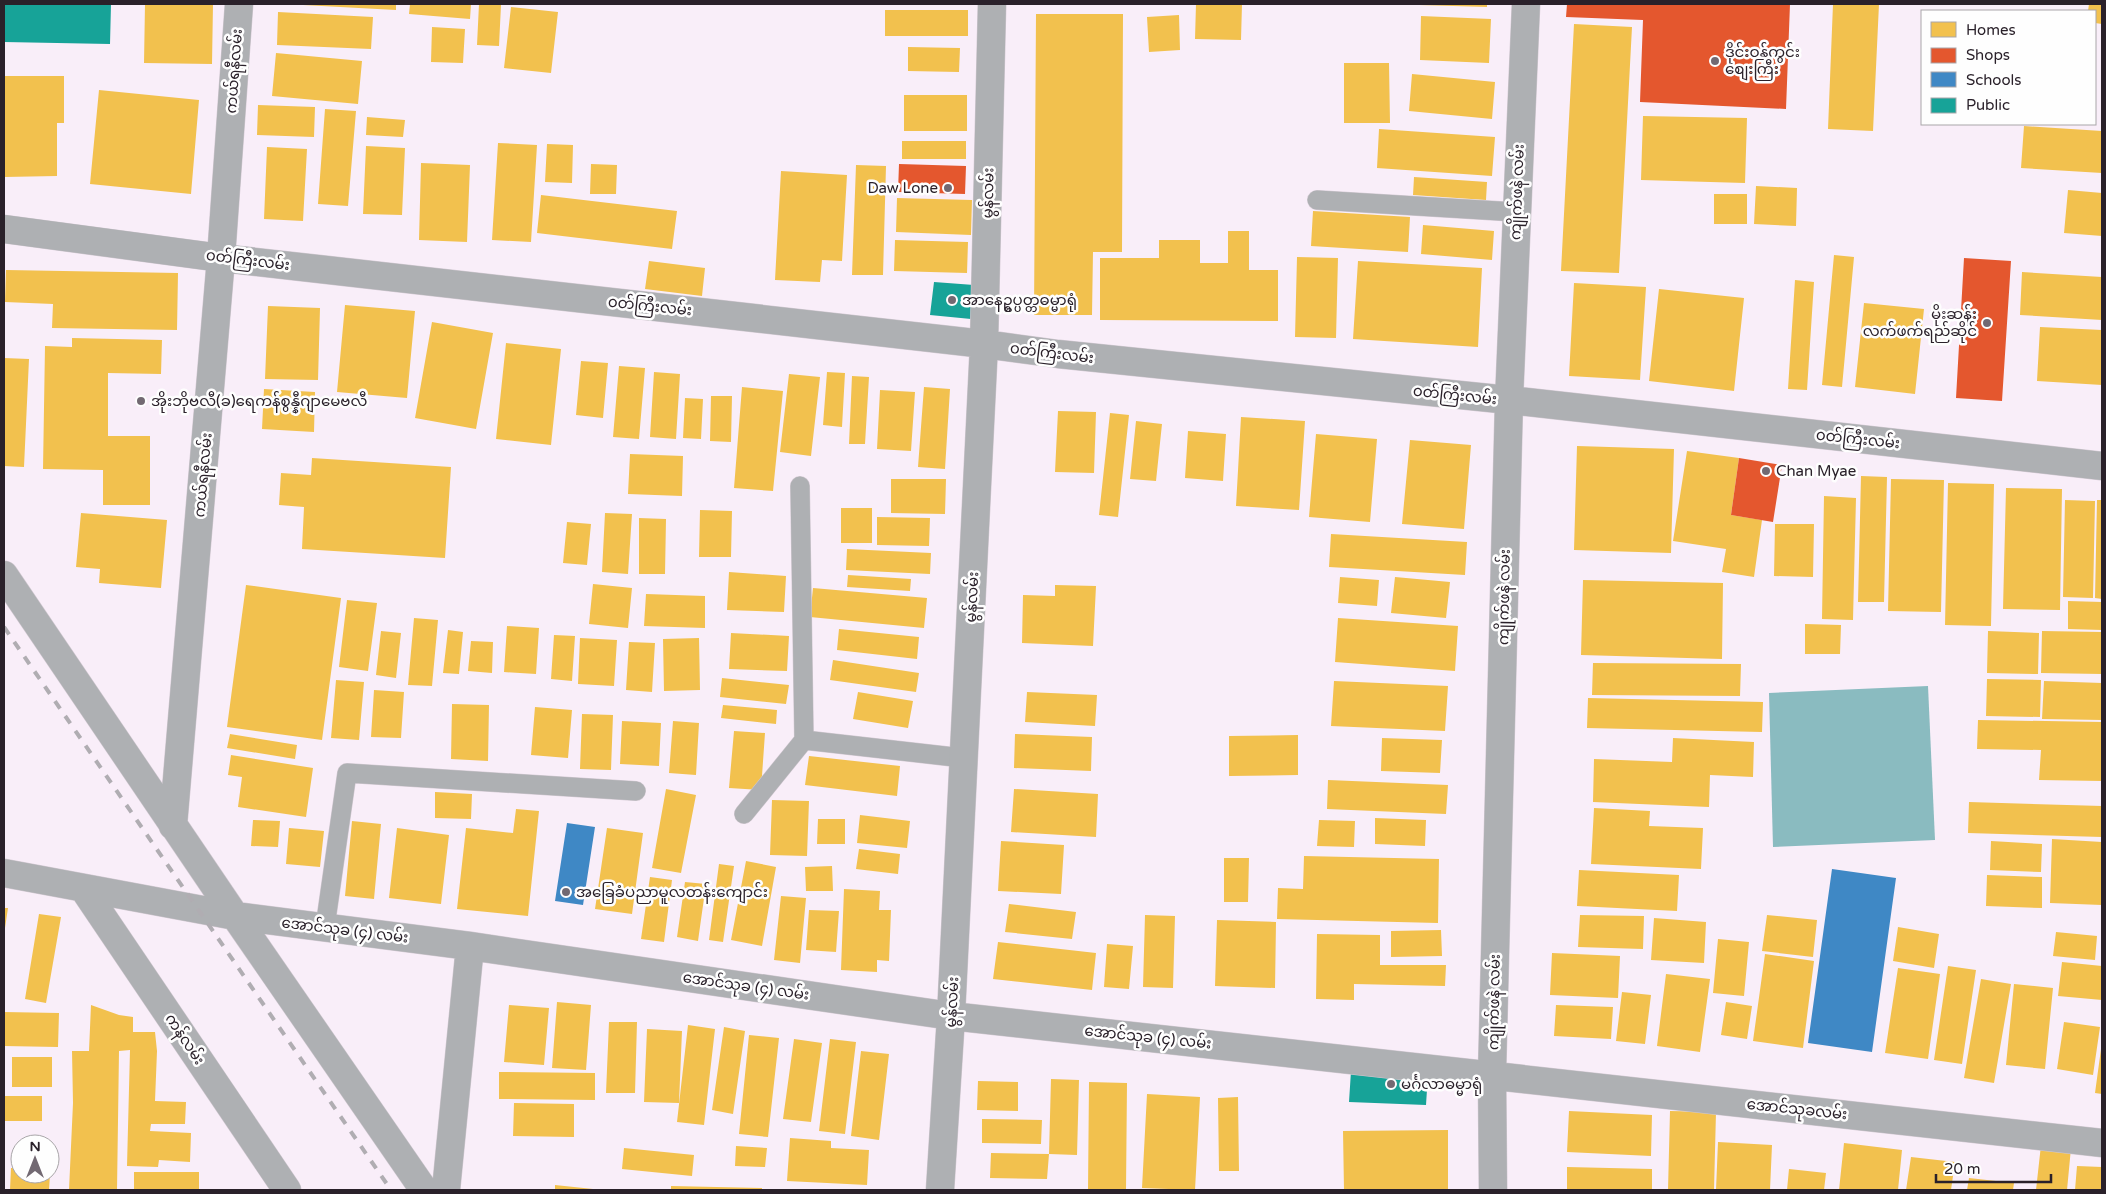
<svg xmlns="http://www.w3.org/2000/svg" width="2106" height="1194" font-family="'Varela Round','Noto Sans Myanmar',sans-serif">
<rect width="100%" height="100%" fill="#f9eef9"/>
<path fill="#8abbc0" d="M1928 686 1935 840 1773 847 1769 693Z"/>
<path fill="#f2c14e" d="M145 4H213L212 64 144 63Z
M303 4H396V10L303 5Z
M410 4H471L470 19 409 14Z
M479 4 501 5 499 46 477 45Z
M1196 4H1242L1241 40 1195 39Z
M1419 4H1487V7L1419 5Z
M1833 4H1879L1873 131 1828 129Z
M2089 4H2102V24L2095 23V11H2088Z
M511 7 558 12 551 73 504 68Z
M885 10H968V36H885Z
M278 12 373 17 371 49 277 45Z
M1036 14H1123L1122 252H1093L1092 315H1034Z
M1179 15 1180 50 1149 52 1147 17Z
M1421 16 1491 19 1489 63 1420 60Z
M1574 24 1632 27 1619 273 1561 271Z
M432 27 465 29 463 63 431 62Z
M908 47 960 48 959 72 908 71Z
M276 53 362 61 358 104 272 96Z
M1344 63H1389L1390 123H1344Z
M1412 74 1495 82 1492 119 1409 111Z
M4 76H64V123H57V176L4 177Z
M99 90 199 100 191 194 90 184Z
M904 95H967V131H904Z
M258 105 315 107 314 137 257 135Z
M325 109 356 111 348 206 318 204Z
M1643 116 1747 118 1745 183 1641 180Z
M367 117 405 120 403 137 366 135Z
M2024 126 2102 131V173L2021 168Z
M1379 129 1495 137 1492 176 1377 168Z
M902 141H966V159H902Z
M498 143 537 145 531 242 492 240Z
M547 144 573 145 572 183 545 182Z
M366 146 405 148 402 215 363 214Z
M267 147 307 149 303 221 264 219Z
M421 163 470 165 467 242 419 240Z
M591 164 617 165 616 194H590Z
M856 165 886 166 883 275H852Z
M781 171 847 175 842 261 822 260 820 282 775 280Z
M1414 177 1487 182 1486 200 1413 195Z
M1756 186 1797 188 1796 226 1754 224Z
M2068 190 2102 193V236L2064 233Z
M1714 194H1747V224H1714Z
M541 195 677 211 672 249 537 233Z
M897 198 972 200 971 235 896 232Z
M1313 211 1410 217 1408 252 1311 246Z
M1423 225 1494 231 1492 260 1421 254Z
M1228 231H1249V270H1278V321L1100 320V258H1159V240H1200V263H1228Z
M895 240 968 242 967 273 894 271Z
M1834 255 1854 257 1842 387 1822 385Z
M1297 257 1338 258 1336 338 1295 337Z
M649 261 705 268 702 296 645 289Z
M1358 261 1482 268 1478 347 1353 339Z
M6 270 178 273 177 330 52 328 53 304 5 302Z
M2022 272 2102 277V320L2020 315Z
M1795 280 1814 282 1807 390 1788 389Z
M1574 283 1646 287 1640 380 1569 376Z
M1659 289 1744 298 1734 391 1649 381Z
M1864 303 1924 309 1915 394 1855 387Z
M345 305 415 311 407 398 337 392Z
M268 306 320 308 318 380 265 379Z
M432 322 493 333 476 429 415 418Z
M2040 327 2102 330V385L2037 381Z
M72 338 162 340 161 374 108 373V436H150V505H103V470L43 469 45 346 72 347Z
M506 343 561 349 551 445 496 439Z
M4 358 29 359 24 467 4 466Z
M581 361 608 363 603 418 576 415Z
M619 366 645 368 639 439 613 437Z
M654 372 680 374 676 439 650 437Z
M827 372 845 373 842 427 823 425Z
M789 374 820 377 811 456 780 452Z
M852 376 869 377 865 444H849Z
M742 387 783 391 773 491 734 488Z
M924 387 950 389 945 469 918 467Z
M264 389 315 392 314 432 262 429Z
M880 390 915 392 911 451 877 449Z
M711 396H732L731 442 710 441Z
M685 398 703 399 701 439 683 438Z
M1058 411 1096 412 1094 473 1055 472Z
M1110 413 1129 415 1118 517 1099 515Z
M1241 417 1305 421 1299 510 1236 506Z
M1136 421 1162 424 1156 481 1130 479Z
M1188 431 1226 434 1223 481 1185 478Z
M1316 434 1377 439 1370 522 1309 517Z
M1410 440 1471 445 1464 529 1402 524Z
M1577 446 1674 449 1671 553 1574 550Z
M1687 451 1739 458 1731 515 1762 520 1754 577 1722 572 1726 549 1673 541Z
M630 454 683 456 682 496 628 494Z
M312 458 451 467 445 558 302 549 304 507 279 505 281 473 311 475Z
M1861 476 1887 477 1884 602H1858Z
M891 479H946L945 514 891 513Z
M1891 479 1944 480 1941 612 1888 611Z
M1948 483 1994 484 1991 626 1945 625Z
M2006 488 2062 489 2060 610 2003 609Z
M1824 496 1856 498 1853 620 1822 619Z
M2065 500 2095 501 2093 598 2063 597Z
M2097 500H2102V599L2095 598Z
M841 508H872V543H841Z
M700 510 732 511 731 557H699Z
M81 513 167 520 161 588 99 583 100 569 76 567Z
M605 513 632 514 628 574 602 572Z
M877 517 930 518 929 546 877 545Z
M639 518 666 519 665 574H639Z
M567 522 591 524 587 565 563 563Z
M1775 524H1814L1813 577 1774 576Z
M1331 534 1467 542 1465 575 1329 567Z
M847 549 931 553 930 574 846 570Z
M729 572 786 576 784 612 727 610Z
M848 575 911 579 910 591 847 587Z
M1340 577 1379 580 1377 606 1338 603Z
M1395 577 1450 582 1446 618 1391 613Z
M1583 580 1723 583 1722 659 1581 655Z
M593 584 632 588 628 628 589 624Z
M246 585 341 598 322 740 227 727Z
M1055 585 1096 586 1093 646 1022 643 1023 595 1055 596Z
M813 588 927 598 924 628 810 617Z
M646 594 705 596V628L644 626Z
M347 600 377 603 368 671 339 667Z
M2068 601 2102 602V630L2068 629Z
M414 618 438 620 432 686 408 685Z
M1338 618 1458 626 1455 671 1335 662Z
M1805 624 1841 625 1840 654H1805Z
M507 626 539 628 536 674 504 672Z
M839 629 919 637 917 659 837 650Z
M448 630 463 632 459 674 443 673Z
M381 631 401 633 396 678 376 675Z
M1988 631 2039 633 2038 674 1987 673Z
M2042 631 2102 632V674L2041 673Z
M731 633 789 636 787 671 729 669Z
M554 635 575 636 572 681 551 679Z
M580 638 617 640 614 686 578 684Z
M699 638 700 690 664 691 663 639Z
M471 641 493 642 492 673 468 671Z
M629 642 655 643 652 692 626 690Z
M833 660 919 673 916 692 830 680Z
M1593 663 1741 664 1740 696 1592 695Z
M722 678 789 685 786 704 720 697Z
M1987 679 2041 680 2040 717 1986 716Z
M336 680 364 682 359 740 331 738Z
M1334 681 1448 686 1445 731 1331 726Z
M2044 681 2102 683V720L2042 719Z
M374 690 404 692 401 738 371 737Z
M858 692 913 701 908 728 853 719Z
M1027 692 1097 695 1095 726 1025 722Z
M1588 698 1763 702 1762 732 1587 728Z
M452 704 489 705 488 761 451 759Z
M723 705 777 710 776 724 721 718Z
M535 707 572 710 568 758 531 755Z
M582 714 613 715 611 770 580 769Z
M1978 720 2102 722V781L2039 780 2041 750 1977 749Z
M622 721 661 723 659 766 620 764Z
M673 721 699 723 696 775 669 773Z
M734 731 765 733 761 790 729 788Z
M230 734 297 745 295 759 227 748Z
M1015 734 1092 737 1091 771 1014 768Z
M1298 735V775L1229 776V736Z
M1382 738 1442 740 1440 773 1381 771Z
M1673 738 1754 742 1753 777 1710 775 1709 807 1593 802 1594 759 1672 762Z
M231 755 313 768 306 817 238 807 242 777 228 775Z
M809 756 900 766 897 796 805 785Z
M1328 780 1448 785 1446 814 1327 809Z
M666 789 696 795 681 873 652 868Z
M1014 789 1098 794 1096 837 1011 832Z
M435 792 472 794 471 819 435 818Z
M772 800 809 801 807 856 770 855Z
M1969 802 2102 806V837L1968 833Z
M1594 808 1650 811 1649 826 1703 828 1701 869 1591 864Z
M516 809 539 811 528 916 457 909 466 828 513 833Z
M860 815 910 821 907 848 857 843Z
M1375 818 1426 820 1425 846 1375 844Z
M818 819H845V844H817Z
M253 820 280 821 278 847 251 846Z
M1319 820 1355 821 1354 847 1317 846Z
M352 821 381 824 374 899 345 896Z
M289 828 324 831 320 867 286 864Z
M397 828 449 835 441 904 389 898Z
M607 828 643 833 632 914 595 909Z
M2052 839 2102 842V905L2050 903Z
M1001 841 1064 845 1061 894 998 891Z
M1991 841 2042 844 2041 872 1990 870Z
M859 849 900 854 898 874 856 869Z
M1304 856 1439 859 1438 923 1277 919 1278 888 1303 889Z
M1224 858H1249L1248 902H1224Z
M746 861 776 867 762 946 731 940Z
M719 864 734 866 723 942 709 940Z
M832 866 833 891H806L805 867Z
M1579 870 1679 875 1677 911 1577 906Z
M1987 875 2042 877V908L1986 906Z
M650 877 672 880 664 942 641 939Z
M685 882 706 884 698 941 677 937Z
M844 889 880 891 879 910H891L889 961 877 960V972L841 970Z
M781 896 806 898 800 963 774 960Z
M1009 904 1076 912 1072 939 1005 932Z
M4 908H8L5 928H4Z
M809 910 839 911 836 952 806 950Z
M39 914 61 917 46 1003 25 999Z
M1145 915 1175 916 1173 988 1143 987Z
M1580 915 1644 916 1643 949 1578 947Z
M1767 915 1817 920 1813 957 1762 951Z
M1654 918 1706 922 1704 963 1651 960Z
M1217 920 1276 922 1275 988 1215 986Z
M1898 927 1939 934 1934 968 1893 961Z
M1441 930 1442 956 1391 957V931Z
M2056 932 2097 936 2095 960 2053 956Z
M1317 934 1380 935V965H1446L1445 986 1354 984V1000L1316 999Z
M1718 939 1749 942 1744 996 1713 993Z
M998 942 1096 953 1092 990 993 979Z
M1107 944 1133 946 1129 989 1104 987Z
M1552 953 1620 956 1618 998 1550 995Z
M1765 954 1814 961 1803 1048 1753 1041Z
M2062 962 2102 966V1000L2058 996Z
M1948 966 1976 970 1962 1064 1934 1060Z
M1898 968 1940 974 1928 1059 1885 1053Z
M1666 974 1710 979 1700 1052 1657 1046Z
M1981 979 2011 984 1994 1083 1964 1078Z
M2014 984 2053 988 2045 1069 2006 1065Z
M1622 992 1651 995 1645 1044 1616 1041Z
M557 1002 591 1005 586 1070 552 1068Z
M1726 1002 1752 1006 1747 1039 1721 1035Z
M91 1005 119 1015 133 1017V1032H155L157 1051 155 1101 186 1102 185 1124H151L150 1131 191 1133 190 1162 159 1160 158 1167 127 1166 130 1050 119 1051 117 1190H69L73 1103 72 1051H89Z
M509 1005 549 1008 544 1065 504 1062Z
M1556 1005 1613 1007 1611 1039 1554 1036Z
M4 1012 59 1013 58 1047 4 1046Z
M609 1022H637L635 1093H606Z
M2064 1022 2100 1027 2093 1075 2057 1069Z
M688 1025 715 1029 704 1125 677 1122Z
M724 1027 745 1031 733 1114 712 1110Z
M647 1029 682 1031 679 1103 644 1102Z
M749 1035 779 1038 768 1137 739 1134Z
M794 1039 822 1043 811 1122 783 1119Z
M830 1039 856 1042 845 1134 819 1131Z
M2101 1049H2102V1094L2095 1093Z
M861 1051 889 1054 879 1140 851 1136Z
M12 1057H52V1087H12Z
M499 1072 595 1073V1100L499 1099Z
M1051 1079 1079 1080 1077 1155 1049 1154Z
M978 1081 1018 1082V1111L977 1110Z
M1089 1082 1127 1083 1126 1190H1088Z
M1147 1094 1200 1097 1195 1190 1142 1188Z
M4 1096H42V1121H4Z
M1238 1097 1239 1171H1219L1218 1098Z
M514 1103 574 1104V1137L513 1136Z
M1569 1111 1652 1115 1651 1156 1567 1152Z
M1670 1111 1716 1112 1714 1190H1668Z
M982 1119 1042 1120 1041 1144 982 1143Z
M1448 1130V1190H1344L1343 1131Z
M790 1138 831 1141V1148L869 1150 867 1185 787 1181Z
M1718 1142 1772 1145 1770 1190H1716Z
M1844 1143 1902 1150 1898 1190H1839Z
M2041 1145 2071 1148 2067 1190H2036Z
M736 1146 767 1148 765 1167 735 1166Z
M624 1148 694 1155 692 1176 622 1169Z
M991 1153 1049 1154 1047 1179 990 1178Z
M1911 1157 1955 1162 1951 1190H1906Z
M2077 1166 2102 1167V1190H2075Z
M1567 1167 1652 1169V1190H1567Z
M11 1168H20V1174H50L49 1190H10Z
M1789 1169 1826 1173 1824 1190H1787Z
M134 1172H199V1190H134Z
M1969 1178 2014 1183 2013 1190H1967Z
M555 1185 593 1189V1190H555Z
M671 1186 762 1188V1190H671Z"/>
<path fill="#e4572e" d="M1567 4H1790L1786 109 1640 102 1643 20 1566 17Z
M899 164 966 166 965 194 898 192Z
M1964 258 2011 261 2002 401 1956 398Z
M1739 458 1782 465 1773 522 1731 515Z"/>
<path fill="#3f88c5" d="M567 823 595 827 583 905 555 901Z
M1832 869 1896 878 1872 1052 1808 1043Z"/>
<path fill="#17a398" d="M4 4H111L110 44 4 42Z
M934 282 974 285 971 319 930 315Z
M1351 1071 1428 1074 1426 1105 1349 1102Z"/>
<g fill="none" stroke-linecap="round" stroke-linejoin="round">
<g stroke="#d3cad3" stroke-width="20">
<path id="lane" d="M1317 200 1516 212
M804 740 963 758
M744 814 804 740 800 486
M325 927 347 773 636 791"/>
</g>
<g stroke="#d3cad3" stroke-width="29">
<path id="street" d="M4 229 221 258 984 344 1058 354 1509 400 2102 466
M4 575 235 916 424 1190
M173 826 221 258 239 4
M4 873 235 916 470 946 951 1016 2102 1143
M83 888 287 1190
M446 1190 470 946
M940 1190 951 1016 984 344 992 4
M1493 1190 1492 1074 1509 400 1526 4"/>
</g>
<use href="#lane" stroke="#aeb0b3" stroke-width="19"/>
<use href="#street" stroke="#aeb0b3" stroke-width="28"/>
<path stroke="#b0adb2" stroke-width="4" stroke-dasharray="9 9" stroke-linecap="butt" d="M4 627 391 1190"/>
</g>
<g fill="#726972" stroke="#fefefe" stroke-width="2">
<circle cx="1715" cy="61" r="5"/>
<circle cx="948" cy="188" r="5"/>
<circle cx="952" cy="300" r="5"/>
<circle cx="1987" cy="323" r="5"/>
<circle cx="141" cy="401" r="5"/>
<circle cx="1766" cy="471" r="5"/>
<circle cx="566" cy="892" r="5"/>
<circle cx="1391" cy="1084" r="5"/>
</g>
<g text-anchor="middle" stroke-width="5" stroke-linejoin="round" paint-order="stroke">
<g font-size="15" fill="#2a212a" stroke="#fefefe" text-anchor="start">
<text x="1725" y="57">ဒိုင်းဝန်ကွင်း<tspan x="1725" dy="17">စျေးကြီး</tspan></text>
<text x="938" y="193" text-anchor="end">Daw Lone</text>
<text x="962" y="305">အာနေဥ္စပ္ပတ္တဓမ္မာရုံ</text>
<text x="1977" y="319" text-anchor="end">မိုးဆန်း<tspan x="1977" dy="17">လက်ဖက်ရည်ဆိုင်</tspan></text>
<text x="151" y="406">အိုးဘိုဗလီ(ခ)ရေကန်စွန္နီဂျာမေဗလီ</text>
<text x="1776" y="476">Chan Myae</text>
<text x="576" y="897">အခြေခံပညာမူလတန်းကျောင်း</text>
<text x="1401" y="1089">မင်္ဂလာဓမ္မာရုံ</text>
</g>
<g font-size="15" fill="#2a212a" stroke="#fefefe">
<text transform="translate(234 71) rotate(-86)" y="5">ကယ်ရနီလမ်း</text>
<text transform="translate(1517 192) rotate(-88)" y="5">ကျိုက်ဖနဲ လမ်း</text>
<text transform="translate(988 193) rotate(-89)" y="5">မွန်လမ်း</text>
<text transform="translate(248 260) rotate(7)" y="5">၀တ်ကြီးလမ်း</text>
<text transform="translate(650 306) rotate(6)" y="5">၀တ်ကြီးလမ်း</text>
<text transform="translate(1052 353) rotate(7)" y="5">၀တ်ကြီးလမ်း</text>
<text transform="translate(1455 395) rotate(6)" y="5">၀တ်ကြီးလမ်း</text>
<text transform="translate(1858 439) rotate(6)" y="5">၀တ်ကြီးလမ်း</text>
<text transform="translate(203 475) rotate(-85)" y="5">ကယ်ရနီလမ်း</text>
<text transform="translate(972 597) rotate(-87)" y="5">မွန်လမ်း</text>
<text transform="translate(1504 597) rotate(-89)" y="5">ကျိုက်ဖနဲ လမ်း</text>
<text transform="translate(345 930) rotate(7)" y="5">အောင်သုခ (၄) လမ်း</text>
<text transform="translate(746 986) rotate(8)" y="5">အောင်သုခ (၄) လမ်း</text>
<text transform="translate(952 1002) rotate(-87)" y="5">မွန်လမ်း</text>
<text transform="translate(1494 1002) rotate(-89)" y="5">ကျိုက်ဖနဲ လမ်း</text>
<text transform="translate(1148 1037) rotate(6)" y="5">အောင်သုခ (၄) လမ်း</text>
<text transform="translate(185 1039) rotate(56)" y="5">ကန်လမ်း</text>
<text transform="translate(1797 1109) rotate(6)" y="5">အောင်သုခလမ်း</text>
</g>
</g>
<rect width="2106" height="1194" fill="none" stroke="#2a212a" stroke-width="10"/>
<rect x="1921" y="10" width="175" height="115" fill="#fefefe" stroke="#a9a6a9"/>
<rect x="1931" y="22" width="25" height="15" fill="#f2c14e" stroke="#a9a6a9"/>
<text x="1966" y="35" font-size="15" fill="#2a212a">Homes</text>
<rect x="1931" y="48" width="25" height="15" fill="#e4572e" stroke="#a9a6a9"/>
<text x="1966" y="60" font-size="15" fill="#2a212a">Shops</text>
<rect x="1931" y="72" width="25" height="15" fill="#3f88c5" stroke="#a9a6a9"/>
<text x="1966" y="85" font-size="15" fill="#2a212a">Schools</text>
<rect x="1931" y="98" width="25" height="15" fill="#17a398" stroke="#a9a6a9"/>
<text x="1966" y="110" font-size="15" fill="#2a212a">Public</text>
<g transform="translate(35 1159)"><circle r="24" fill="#fefefe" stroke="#a9a6a9"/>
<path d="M0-4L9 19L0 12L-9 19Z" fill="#726972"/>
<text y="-8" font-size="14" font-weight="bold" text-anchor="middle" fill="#2a212a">N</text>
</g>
<path d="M1936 1174v8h115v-8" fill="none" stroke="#2a212a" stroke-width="2.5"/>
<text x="1944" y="1174" font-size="15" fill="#2a212a" stroke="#fefefe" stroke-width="4" paint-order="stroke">20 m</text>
</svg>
